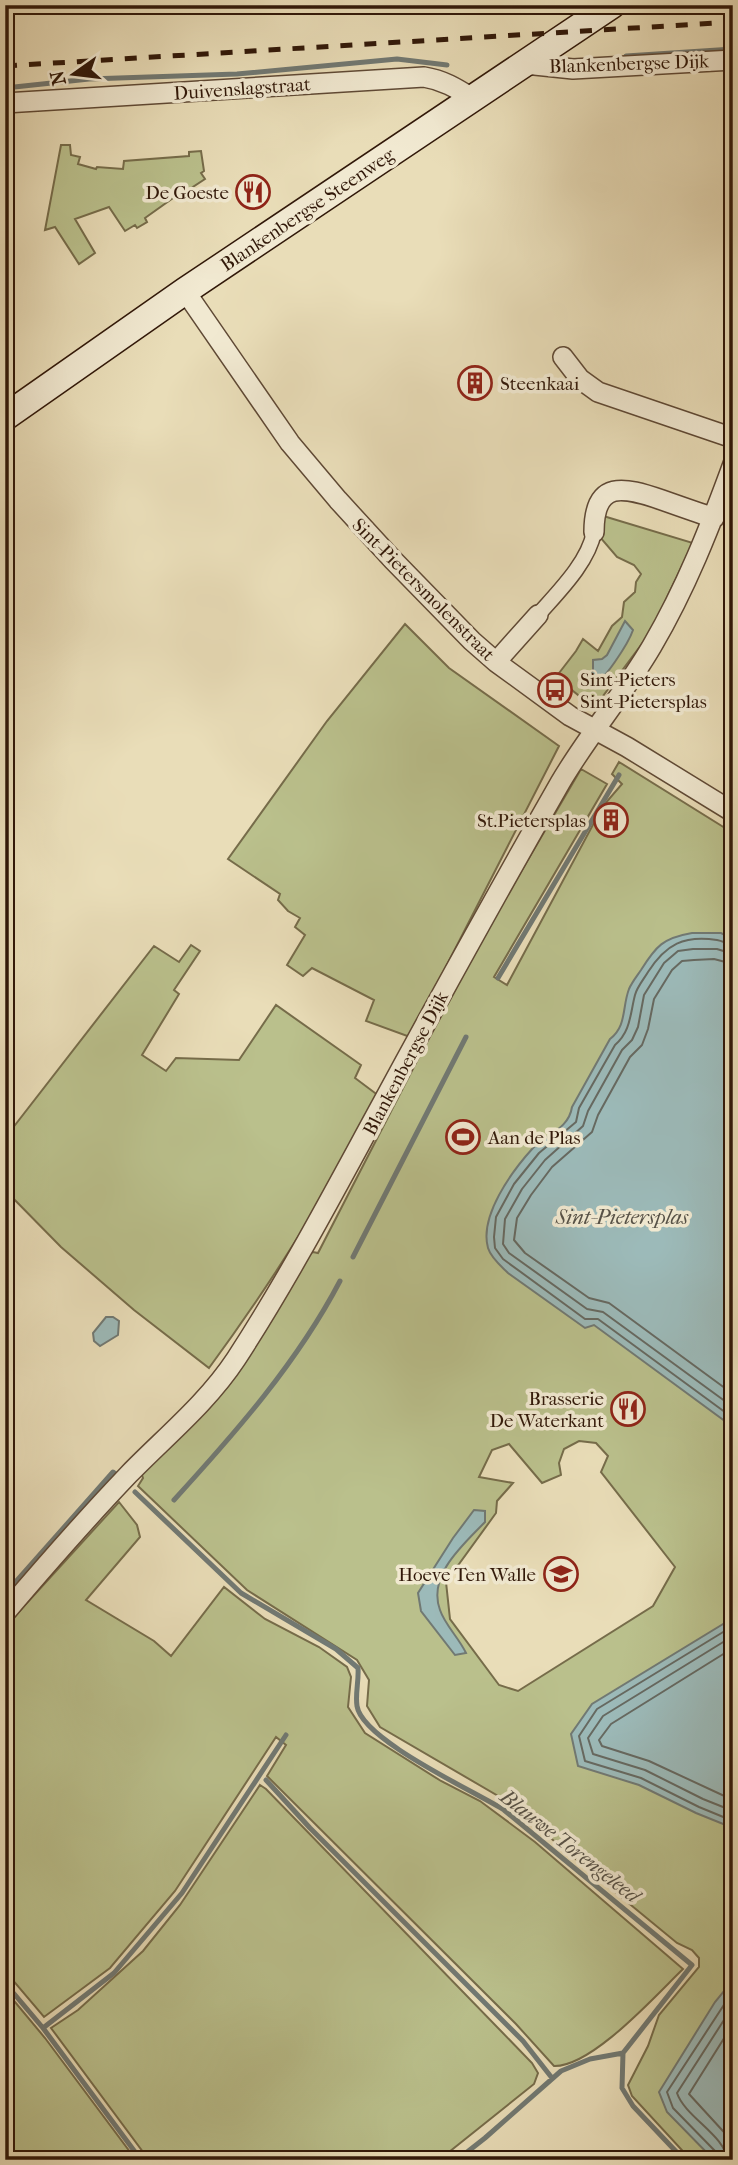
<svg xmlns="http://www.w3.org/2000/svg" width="738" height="2165" font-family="'IM FELL French Canon',serif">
<rect width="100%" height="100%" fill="#e9ddb8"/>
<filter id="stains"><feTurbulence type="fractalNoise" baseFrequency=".00286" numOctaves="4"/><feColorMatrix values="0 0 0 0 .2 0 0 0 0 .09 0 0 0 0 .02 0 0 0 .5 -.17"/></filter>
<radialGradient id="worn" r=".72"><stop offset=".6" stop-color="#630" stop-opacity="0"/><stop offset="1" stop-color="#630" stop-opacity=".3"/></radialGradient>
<path fill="#bac08c" stroke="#766c4a" stroke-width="2" fill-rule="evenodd" d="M61 145H70L71 155 80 157 78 164 96 169 97 167 123 169 124 161 189 156V152L201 151 204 171 201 173 205 179 185 192 183 191 145 218 147 222 137 228 135 225 125 231 109 207 75 219 95 253 79 264 55 227 45 230Z
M600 515 693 543 650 633 594 708 556 677 576 651 583 639 598 651 612 626 622 617 624 602 635 592 636 582 641 574 634 565 617 557 599 536Z
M405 624 449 668 559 746 410 1037 366 1021 374 1000 312 968 303 976 287 965 305 935 295 927 300 918 288 911 278 900 280 894 228 859 327 721Z
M619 762 733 833V2160H691L632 2096 628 2085 648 2046 659 2015 699 1967V1958L692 1950 677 1943 626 1901 505 1800 380 1727 367 1706 369 1680 357 1660 247 1590 138 1486 143 1478 141 1472 308 1255 313 1252 318 1253 467 964 581 769 607 784 494 977 507 985 603 806 622 784 612 774ZM579 1441 596 1443 608 1456 601 1472 675 1567 653 1606 518 1691 499 1685 450 1619 446 1582 496 1513 497 1501 513 1483 479 1477 492 1450 509 1444 542 1483 561 1475 559 1463 564 1449Z
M191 945 200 951 174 990 179 994 142 1055 166 1071 176 1058 239 1060 276 1005 361 1065 355 1078 379 1096C330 1191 272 1282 209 1368L134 1310 61 1247 5 1190V1138L154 946 179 962Z
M119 1502 137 1525 140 1537 86 1600 154 1641 171 1656 224 1587 265 1619 319 1647 347 1667 351 1677 348 1707 365 1733 441 1781 480 1801 535 1842 683 1969C656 1995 592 2067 554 2066L516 2024 267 1776 286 1745 276 1737 175 1891 110 1968 44 2017 5 1971V1627Z
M260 1785 266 1789 532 2063 538 2073 534 2084 439 2160H149L51 2028 78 2010 143 1951 180 1905Z
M5 1990 45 2038 136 2160H5Z"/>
<path fill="#9cbab9" stroke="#717973" stroke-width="2" d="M625 621 633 630C629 642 603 684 591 686L588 684 593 670V660L602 659 607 655Z
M692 933H721L733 939V1427L594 1325 585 1328 508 1273C501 1266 491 1258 488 1248 479 1216 512 1171 533 1148 548 1134 569 1128 572 1107L610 1039C627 1026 622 1007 629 989 632 982 637 976 641 970 656 946 663 938 692 933Z
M106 1317H113L119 1321 118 1335 100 1346 94 1341 93 1333Z
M474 1510 485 1511V1522C464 1544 427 1575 440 1610 445 1625 459 1638 466 1653L455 1655 421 1611 418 1593 453 1538Z
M733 1618V1828L696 1813 639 1785 578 1766 571 1734 592 1704Z
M733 1980V2160H714L667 2112 659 2092 715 2002Z"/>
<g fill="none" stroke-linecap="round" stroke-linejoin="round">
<path stroke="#666961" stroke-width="2" d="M733 945C727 944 723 941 717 940 684 935 666 944 648 972 644 979 637 987 635 995 630 1014 631 1031 615 1045L579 1108 576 1122 539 1153 514 1184 496 1217 494 1237 495 1248 503 1259 585 1319H598L733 1418
M733 954 717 949H693L678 951 664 963 644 995 638 1027 632 1040 622 1050 588 1111 583 1126 545 1160 522 1189 505 1219 503 1244 509 1253 587 1309 603 1312 733 1407
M733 964 714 959 694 960 682 961 672 970 654 999 648 1029 642 1045 630 1057 598 1115 592 1132 552 1167 531 1195 517 1218 514 1240 525 1253 589 1298 609 1303 733 1394
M733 1626 597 1709 579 1736 585 1761 641 1778 699 1807 733 1821
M733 1636 603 1716 588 1738 593 1754 645 1770 703 1799 733 1811
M733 1648 611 1724 599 1740 602 1746 649 1761 733 1800
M733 2024 689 2094 733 2142
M718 2160 716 2152 673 2108 667 2092 733 1991
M727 2160C726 2136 685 2117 677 2093L733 2006"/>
<path stroke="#717973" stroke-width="5" d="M626 56 733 49
M5 88 89 79 237 74 397 59 447 65
M498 978 619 775
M353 1257 466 1037
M135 1492 241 1593 336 1649 358 1668C359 1681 355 1694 357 1706 362 1740 474 1791 504 1810L692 1965 623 2053 622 2088 633 2106 684 2160
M174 1500C236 1432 297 1363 340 1281
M5 1594 113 1472 117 1475
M266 1780 310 1828 523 2041 552 2078
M5 1983 43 2028 141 2160
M43 2028 114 1973 182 1893 286 1735
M457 2160 485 2138 561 2071 590 2059 623 2053"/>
<g stroke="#5f4935" stroke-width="17">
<path id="pedestrian" d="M538 615C558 592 588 563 594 532"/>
</g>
<g stroke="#5f4935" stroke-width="22">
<path id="minor" d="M525 64 573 69 733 60
M5 103 424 77C443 80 456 88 472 98
M185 291 290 443 338 500 393 560 472 641 496 662 570 716 627 747 733 812
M563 357 580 379 598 392 733 438
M594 532C594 479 624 487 662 500 679 506 696 512 714 518
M496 662 538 615
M5 1613C45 1566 86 1519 129 1474 165 1437 207 1403 236 1359 290 1276 336 1188 383 1102 441 995 500 888 560 783 588 735 624 694 652 646 686 588 710 527 733 464"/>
</g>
<g stroke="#311809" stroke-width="29">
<path id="secondary" d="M5 417 185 291 612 5"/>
</g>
<use href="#pedestrian" stroke="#f1e9d1" stroke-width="14"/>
<use href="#minor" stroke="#f1e9d1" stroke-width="19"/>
<use href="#secondary" stroke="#f1e9d1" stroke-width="26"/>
<path stroke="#311809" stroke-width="5" stroke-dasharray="12 12" stroke-linecap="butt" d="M5 66 733 22"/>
</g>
<defs>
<g id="restaurant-ring" transform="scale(1.75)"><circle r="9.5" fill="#f1e9d1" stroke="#8f2418" stroke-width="1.5"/><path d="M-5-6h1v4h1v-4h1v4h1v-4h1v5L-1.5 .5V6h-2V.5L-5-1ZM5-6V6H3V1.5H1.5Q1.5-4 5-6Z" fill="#8f2418"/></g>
<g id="building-ring" transform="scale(1.75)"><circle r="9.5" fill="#f1e9d1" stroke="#8f2418" stroke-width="1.5"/><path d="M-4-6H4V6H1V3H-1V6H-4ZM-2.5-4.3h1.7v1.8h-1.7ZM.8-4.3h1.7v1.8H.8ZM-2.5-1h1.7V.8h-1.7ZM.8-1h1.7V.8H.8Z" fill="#8f2418"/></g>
<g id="bus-ring" transform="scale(1.75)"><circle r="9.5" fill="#f1e9d1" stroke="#8f2418" stroke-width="1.5"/><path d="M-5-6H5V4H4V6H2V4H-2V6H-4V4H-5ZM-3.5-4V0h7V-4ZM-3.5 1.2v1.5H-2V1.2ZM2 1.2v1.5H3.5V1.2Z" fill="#8f2418"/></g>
<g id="stadium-ring" transform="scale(1.75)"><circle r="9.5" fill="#f1e9d1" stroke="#8f2418" stroke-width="1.5"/><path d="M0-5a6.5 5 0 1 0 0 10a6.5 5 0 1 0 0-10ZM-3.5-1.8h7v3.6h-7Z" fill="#8f2418"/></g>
<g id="school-ring" transform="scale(1.75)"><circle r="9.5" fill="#f1e9d1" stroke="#8f2418" stroke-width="1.5"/><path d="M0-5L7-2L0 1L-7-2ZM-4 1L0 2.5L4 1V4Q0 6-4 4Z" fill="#8f2418"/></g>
</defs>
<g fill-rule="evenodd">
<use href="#restaurant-ring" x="253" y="192"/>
<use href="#building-ring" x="475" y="383"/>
<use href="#bus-ring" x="555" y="690"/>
<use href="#building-ring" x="611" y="820"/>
<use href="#stadium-ring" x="463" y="1137"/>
<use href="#restaurant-ring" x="628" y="1409"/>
<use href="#school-ring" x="561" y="1574"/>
</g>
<g text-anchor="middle" stroke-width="7" stroke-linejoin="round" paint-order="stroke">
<g font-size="19" fill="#311809" stroke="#f1e9d1">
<text transform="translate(629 63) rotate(-2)" y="7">Blankenbergse Dijk</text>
<text transform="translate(242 88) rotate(-4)" y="7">Duivenslagstraat</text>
<text transform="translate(307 209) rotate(-34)" y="7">Blankenbergse Steenweg</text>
<text transform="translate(424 589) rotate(45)" y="7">Sint-Pietersmolenstraat</text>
<text transform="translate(405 1063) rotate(-62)" y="7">Blankenbergse Dijk</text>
</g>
<g font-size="19" fill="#311809" stroke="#f1e9d1" text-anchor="end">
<text x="229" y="199">De Goeste</text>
<text x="500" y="390" text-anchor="start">Steenkaai</text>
<text x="580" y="686" text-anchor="start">Sint-Pieters<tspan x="580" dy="22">Sint-Pietersplas</tspan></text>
<text x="586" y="827">St.Pietersplas</text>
<text x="488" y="1144" text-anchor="start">Aan de Plas</text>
<text x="604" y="1405">Brasserie<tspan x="604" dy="22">De Waterkant</tspan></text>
<text x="536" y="1581">Hoeve Ten Walle</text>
</g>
<g font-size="21" font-style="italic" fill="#565147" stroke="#f1e9d1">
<text x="622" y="1224">Sint-Pietersplas</text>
<text transform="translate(570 1846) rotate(38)" y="7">Blauwe Torengeleed</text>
</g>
</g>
<rect width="738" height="2165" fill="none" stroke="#e9ddb8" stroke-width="28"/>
<rect x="7" y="7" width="724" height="2151" fill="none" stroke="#311809" stroke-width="3.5"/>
<rect x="14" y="14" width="710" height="2137" fill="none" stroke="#311809" stroke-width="2"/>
<g transform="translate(74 74) rotate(256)" stroke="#f1e9d1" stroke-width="5" paint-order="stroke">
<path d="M0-5L12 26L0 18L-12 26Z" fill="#311809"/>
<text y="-10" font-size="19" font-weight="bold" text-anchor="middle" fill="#311809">N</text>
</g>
<rect width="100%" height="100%" filter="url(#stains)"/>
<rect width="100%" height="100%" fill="url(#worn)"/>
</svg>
